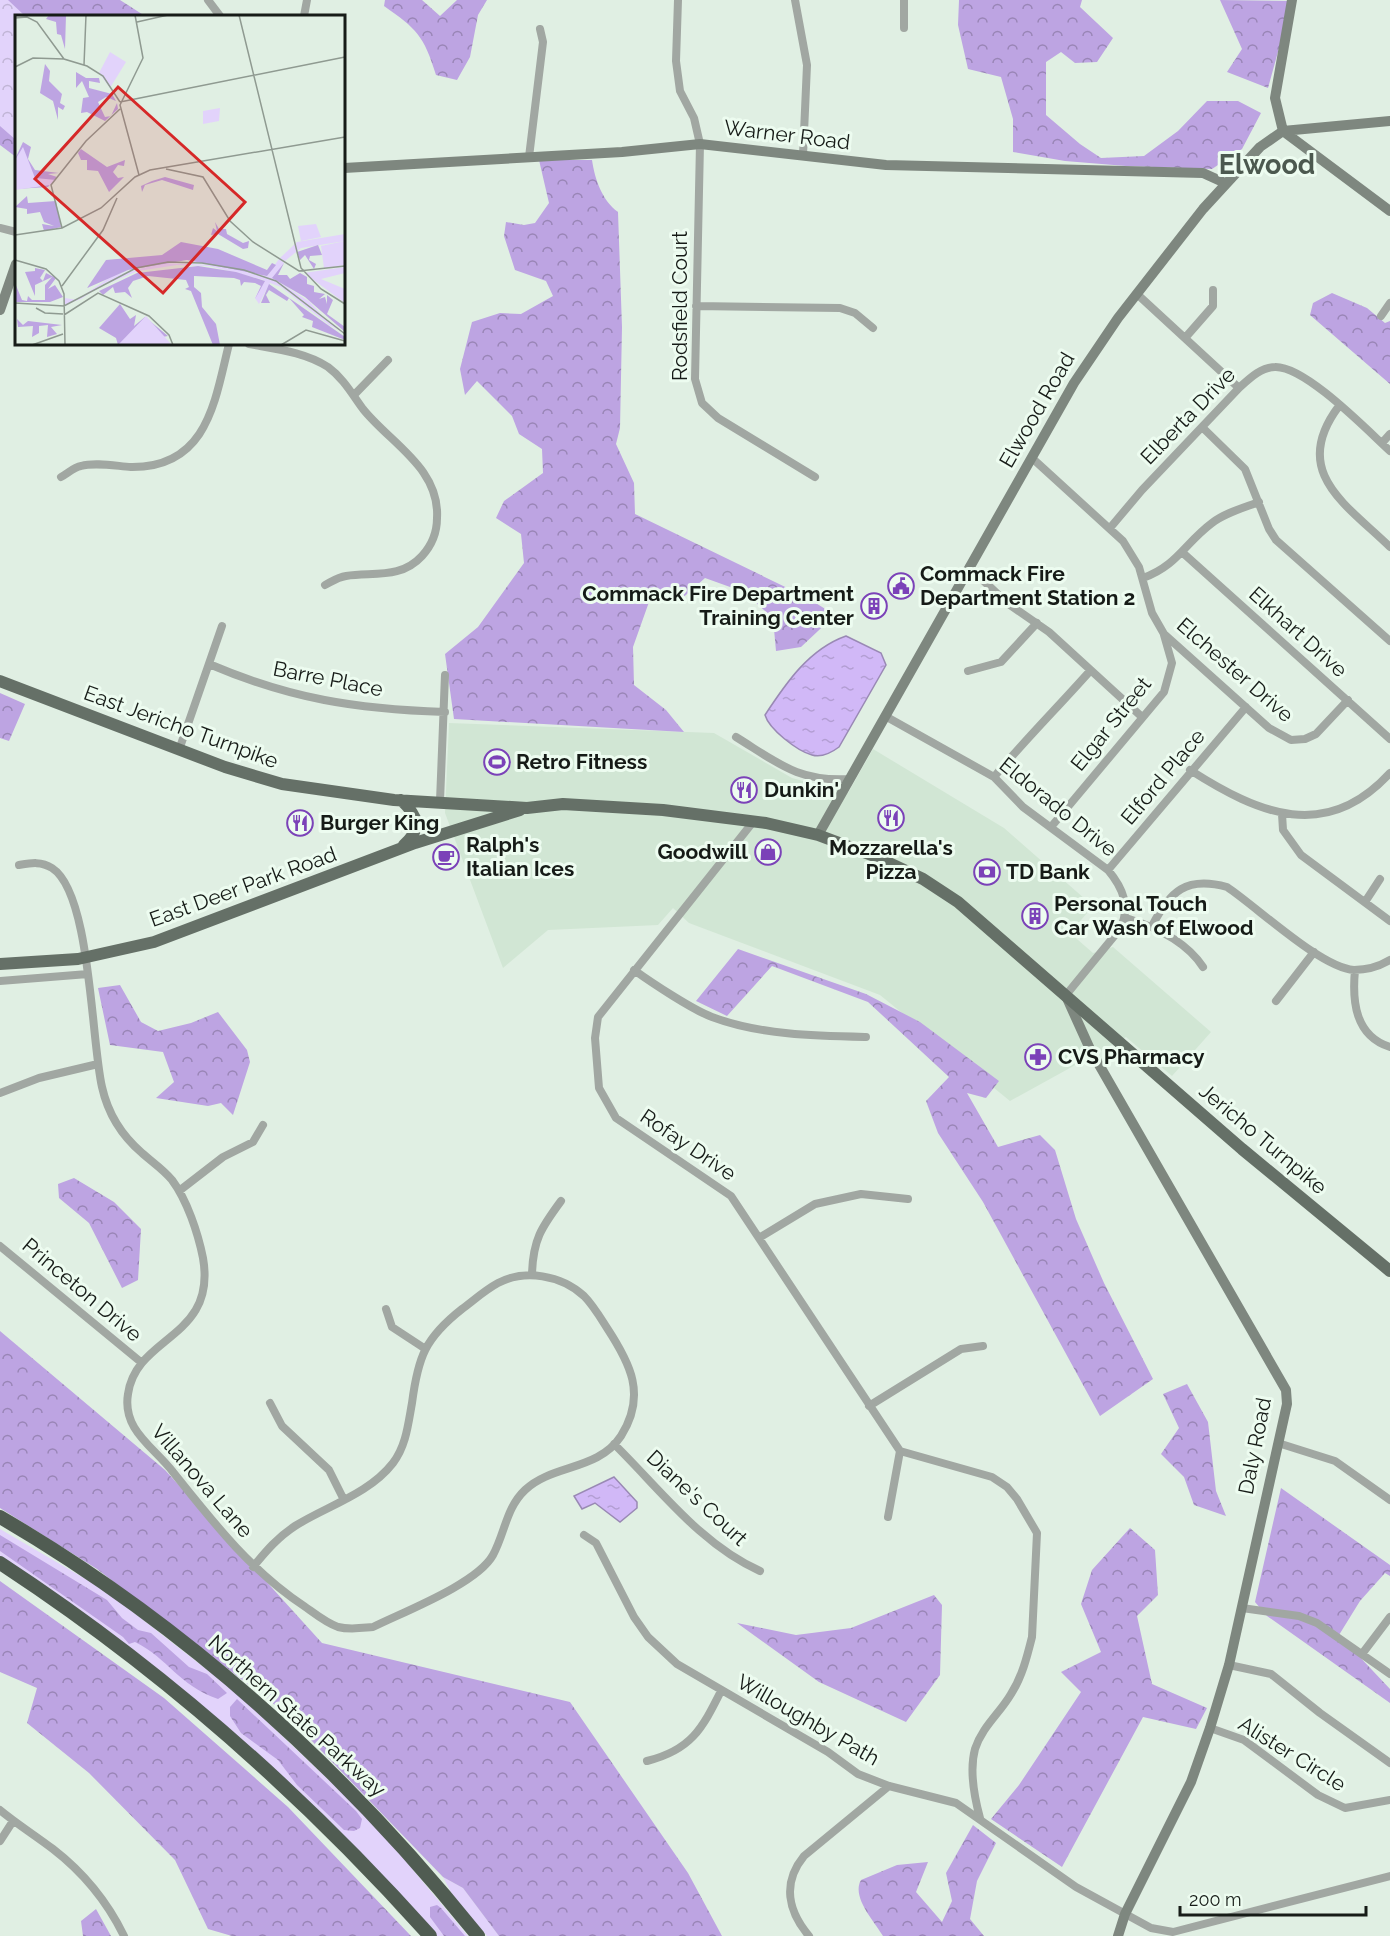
<svg xmlns="http://www.w3.org/2000/svg" width="1390" height="1936" font-family="Raleway,sans-serif">
<defs>
<pattern id="forest-crowns" width="20" height="18" patternUnits="userSpaceOnUse" patternTransform="scale(1.5)"><rect width="20" height="18" fill="#bda4e2"/><path d="M2 6a3 3 0 1 1 6 0M12 15a3 3 0 1 1 6 0" fill="none" stroke="#9985b6"/></pattern>
<pattern id="park-crowns" width="20" height="18" patternUnits="userSpaceOnUse" patternTransform="scale(1.5)"><rect width="20" height="18" fill="#e2d3fb"/><path d="M2 6a3 3 0 1 1 6 0M12 15a3 3 0 1 1 6 0" fill="none" stroke="#c1b5d6"/></pattern>
<pattern id="water-ripples" width="26" height="14" patternUnits="userSpaceOnUse" patternTransform="scale(1.5)"><rect width="26" height="14" fill="#d1b8f7"/><path d="M2 4q2-2 4 0t4 0M15 11q2-2 4 0t4 0" fill="none" stroke="#b39ed3"/></pattern>
</defs>
<rect width="100%" height="100%" fill="#e0efe3"/>
<path fill="#d1e6d4" d="M449 723 714 733 792 778 848 793 873 749 1004 828 1093 906 1070 933 1093 953 1113 947 1211 1032 1172 1076 1126 1037 1010 1101 880 995 689 923 673 908 658 925 548 930 503 968 445 813Z"/>
<path fill="#e2d3fb" d="M0 1529 106 1591 238 1694 374 1823 468 1936H434L295 1794 0 1558Z
M443 1877 463 1888 499 1936H487L453 1896Z"/>
<path fill="url(#forest-crowns)" d="M0 0H120L145 16H16V157L0 145Z
M385 0H422L440 16 457 0H487L478 15 470 57 457 80 436 75C424 36 417 29 384 6Z
M959 0H1082L1080 7 1113 38 1097 62 1075 63 1061 52 1046 62V115L1080 144 1101 158 1144 156 1178 131 1207 101H1238L1261 113 1242 149 1212 169 1126 166 1065 161 1013 152V119L1001 77 968 69 958 25Z
M1220 0 1292 1 1268 88 1227 72 1242 49Z
M539 160H592C595 180 602 200 618 212L622 327 620 428 616 444 634 483 635 514 806 597 835 615 801 647 776 651 773 618 744 592 705 578 678 602H649L633 647 634 685 666 710 684 732 454 719 445 654 478 627 524 563 521 534 496 518 504 501 543 473 542 449 519 434 512 416 477 381 465 395 460 369 472 322 500 313 521 314 553 296 546 281 515 270 504 236 506 222 524 225 535 223 549 203Z
M1332 293 1367 308 1385 323 1390 321V384L1310 315 1313 303Z
M0 693 25 704 9 741 0 738Z
M738 949 866 994 920 1022 999 1081 986 1098 967 1093 998 1147 1040 1135 1055 1150 1076 1219 1104 1283 1153 1379 1100 1416 983 1202 938 1133 926 1101 949 1077 868 1002 772 966 727 1016 696 1001Z
M120 985 141 1022 158 1031 191 1023 218 1012 247 1050 250 1062 233 1115 221 1103 208 1106 156 1098 174 1082 163 1052 110 1045 98 988Z
M74 1178 114 1202 141 1229 138 1280 122 1288 89 1223 59 1198 58 1184Z
M0 1331 165 1470 322 1643 570 1702 688 1873 722 1936H499L463 1888 443 1877 284 1712 97 1569 0 1508Z
M1187 1384 1208 1422 1216 1491 1226 1516 1194 1505 1184 1477 1161 1454 1179 1428 1163 1394Z
M1281 1488 1390 1565V1576L1385 1573 1360 1601 1339 1635 1390 1689V1703L1267 1616 1255 1602Z
M1130 1528 1155 1550 1158 1595 1137 1616 1152 1684 1207 1708 1196 1729 1143 1717 1062 1867 991 1819 1019 1785 1081 1692 1061 1672 1101 1652 1081 1604 1092 1570Z
M0 1535 107 1600 122 1618 138 1630 151 1633 189 1667 207 1674 227 1693 218 1699C178 1685 169 1659 135 1642L129 1644 123 1637 0 1551Z
M0 1581 164 1698 288 1807 411 1936H232L208 1929 175 1860 89 1773 27 1723 37 1688 0 1672Z
M934 1595 942 1605 940 1675 906 1722 819 1682 737 1623 796 1635 851 1628Z
M237 1699 356 1811 362 1819 360 1828 354 1831 344 1830 297 1785 278 1760 241 1733 230 1716V1707Z
M973 1825 996 1843 977 1881 970 1919 984 1936H883C875 1922 851 1897 861 1880L897 1865 928 1862 916 1892 942 1922 952 1901 946 1873Z
M437 1905 441 1908 465 1936H444L430 1917V1907Z
M96 1909 111 1936H83L81 1921Z"/>
<path fill="url(#park-crowns)" d="M0 0H8L25 16H16V140L0 126Z"/>
<path fill="url(#water-ripples)" stroke="#9989b4" stroke-width="1.5" d="M846 636 881 653 886 665 839 747C831 753 822 758 812 755 797 751 769 729 765 715 786 683 809 649 846 636Z
M614 1477 637 1502V1508L620 1522 595 1503 582 1509 574 1496Z"/>
<g fill="none" stroke-linecap="round" stroke-linejoin="round">
<path stroke="#a1a7a2" stroke-width="8" d="M208 0 220 16
M678 0 676 61 680 91 694 118 700 144 695 379 702 403 718 418 815 477
M795 0 807 65 803 155
M304 16 307 0
M904 28V0
M529 157 543 42 540 29
M0 228 16 232
M1137 294 1239 388
M696 306 840 308 855 313 873 328
M1381 316 1390 303
M1185 338 1213 306V290
M249 344C276 349 305 352 328 367 343 378 352 394 363 409 390 443 440 468 437 518 437 532 432 545 422 556 401 579 374 572 346 576 338 577 331 582 325 585
M354 395 388 360
M1339 406C1289 472 1347 505 1390 547
M1202 427 1245 469 1269 529 1276 540 1390 641
M1382 443 1390 434
M1032 458 1123 541 1139 567 1152 613 1164 634 1269 728 1291 740 1305 739 1316 734 1348 700
M61 477C67 474 74 467 81 466 95 462 116 466 131 467 208 468 215 400 229 344
M1110 528 1142 490 1239 388C1249 379 1261 367 1275 367 1305 366 1366 429 1390 451
M1183 553 1390 739
M969 567 1007 603 1049 632 1142 717
M1143 578C1177 566 1185 543 1212 523 1225 513 1243 508 1259 502
M209 664C291 699 356 709 445 712
M968 671 1001 662 1037 623
M885 716 994 777 1023 807 1108 870C1123 888 1131 907 1120 929L1066 995
M736 737C778 763 798 782 850 779
M179 750 222 626
M1190 770C1259 814 1326 843 1390 773
M994 777C1025 740 1058 707 1090 671
M440 801 445 675
M1282 814 1283 830 1301 855 1390 921
M753 822 598 1017 595 1038 599 1088 616 1118 731 1196 900 1451 992 1477 1007 1487 1017 1499 1037 1533 1032 1637C1027 1657 1022 1677 1011 1694 1000 1713 982 1727 975 1749 969 1771 974 1796 980 1818
M1051 827 1164 692 1172 663 1164 635
M19 865C31 863 41 861 52 868 91 893 91 1040 102 1087 108 1114 121 1135 142 1153 152 1162 163 1169 172 1180 187 1200 198 1233 203 1258 217 1339 136 1335 128 1394 122 1430 154 1447 173 1472 213 1522 250 1570 304 1606 314 1613 326 1623 338 1627 350 1630 361 1628 373 1627 403 1612 477 1584 493 1555 505 1533 506 1508 525 1490 552 1464 598 1471 621 1436 647 1395 630 1363 607 1328 600 1317 593 1305 584 1296 561 1275 525 1269 498 1283 485 1290 474 1300 462 1309 425 1338 418 1357 412 1403 408 1425 406 1446 393 1463 369 1494 327 1506 295 1526 278 1537 266 1551 253 1567
M1108 870 1246 707
M1365 902 1380 879
M1126 918C1156 927 1186 941 1203 967
M1152 926C1170 891 1186 876 1227 887 1257 907 1321 968 1354 970 1366 970 1380 966 1390 960
M634 970C652 983 693 1010 712 1017 760 1035 816 1036 866 1037
M1355 970C1352 1001 1355 1036 1390 1047
M0 981 88 974
M1276 1001 1314 952
M0 1093 39 1078 98 1064
M179 1191 223 1157 253 1142 263 1125
M759 1238 815 1204 861 1194 908 1199
M0 1246 142 1363
M532 1274C533 1240 541 1228 561 1201
M386 1309 392 1327 424 1348
M270 1403 282 1426 329 1470 344 1500
M869 1406 961 1349 983 1346
M1278 1443 1335 1461 1390 1500
M614 1444C659 1488 701 1545 760 1571
M888 1517 900 1451
M584 1535 596 1543 634 1617 648 1637 677 1664 828 1752 858 1774 889 1786 956 1803 1076 1887 1151 1928 1173 1932 1390 1876
M1242 1608 1299 1616 1317 1623 1390 1674
M1362 1654 1390 1617
M1229 1665 1271 1674 1320 1713 1390 1763
M1210 1728 1244 1740 1318 1795 1345 1808 1390 1800
M647 1761C691 1750 702 1729 721 1691
M0 1810C17 1824 36 1836 53 1849 84 1873 107 1901 124 1936
M0 1841 13 1821
M809 1936C788 1911 782 1883 804 1856L889 1786"/>
<path stroke="#7e877f" stroke-width="10" d="M1292 0 1275 98 1283 131 1390 211
M344 168 622 152 700 144 886 165 1203 173 1225 183
M0 310 16 264
M818 835 1074 383 1118 318 1203 209 1260 147 1283 131 1390 121
M1066 996 1090 1049 1286 1390 1287 1404 1229 1665 1210 1728 1191 1782 1125 1914 1118 1936"/>
<path stroke="#657067" stroke-width="12" d="M0 681 225 767 282 784 394 800 527 808 563 804 663 810 766 823 818 835 874 856 923 879 958 902 1242 1149 1390 1271
M401 800C418 816 423 828 404 845
M0 964 78 959 154 942 415 843 520 810"/>
<path stroke="#505c52" stroke-width="14" d="M0 1517C185 1625 344 1769 478 1936
M0 1563C159 1667 304 1795 430 1936"/>
</g>
<defs>
<g id="civic-ring" transform="scale(1.35)"><circle r="9.5" fill="#edfcf0" stroke="#7b42b8" stroke-width="1.5"/><path d="M-.6-6.5H3V-4.5H.6V-3L4-1V1h2V6H-6V1h2V-1L-.6-3ZM-1.2 2.5V6h2.4V2.5Z" fill="#7b42b8"/></g>
<g id="building-ring" transform="scale(1.35)"><circle r="9.5" fill="#edfcf0" stroke="#7b42b8" stroke-width="1.5"/><path d="M-4-6H4V6H1V3H-1V6H-4ZM-2.5-4.3h1.7v1.8h-1.7ZM.8-4.3h1.7v1.8H.8ZM-2.5-1h1.7V.8h-1.7ZM.8-1h1.7V.8H.8Z" fill="#7b42b8"/></g>
<g id="stadium-ring" transform="scale(1.35)"><circle r="9.5" fill="#edfcf0" stroke="#7b42b8" stroke-width="1.5"/><path d="M0-5a6.5 5 0 1 0 0 10a6.5 5 0 1 0 0-10ZM-3.5-1.8h7v3.6h-7Z" fill="#7b42b8"/></g>
<g id="restaurant-ring" transform="scale(1.35)"><circle r="9.5" fill="#edfcf0" stroke="#7b42b8" stroke-width="1.5"/><path d="M-5-6h1v4h1v-4h1v4h1v-4h1v5L-1.5 .5V6h-2V.5L-5-1ZM5-6V6H3V1.5H1.5Q1.5-4 5-6Z" fill="#7b42b8"/></g>
<g id="shop-ring" transform="scale(1.35)"><circle r="9.5" fill="#edfcf0" stroke="#7b42b8" stroke-width="1.5"/><path d="M-5-2.5h2.3a2.7 3.5 0 0 1 5.4 0H5L5.5 6h-11ZM-1.5-2.5h3a1.5 2.3 0 0 0-3 0Z" fill="#7b42b8"/></g>
<g id="cafe-ring" transform="scale(1.35)"><circle r="9.5" fill="#edfcf0" stroke="#7b42b8" stroke-width="1.5"/><path d="M-5.5-4.5H6V0H3Q3 3.5 0 3.5H-2.5Q-5.5 3.5-5.5 0ZM3-3.2v2h1.7v-2ZM-6 4.5H4V6H-6Z" fill="#7b42b8"/></g>
<g id="bank-ring" transform="scale(1.35)"><circle r="9.5" fill="#edfcf0" stroke="#7b42b8" stroke-width="1.5"/><path d="M-6-4H6V4H-6ZM0-2.3a2.3 2.3 0 1 0 0 4.6a2.3 2.3 0 1 0 0-4.6Z" fill="#7b42b8"/></g>
<g id="pharmacy-ring" transform="scale(1.35)"><circle r="9.5" fill="#edfcf0" stroke="#7b42b8" stroke-width="1.5"/><path d="M-2-6h4v4h4v4h-4v4h-4v-4h-4v-4h4Z" fill="#7b42b8"/></g>
</defs>
<g fill-rule="evenodd">
<use href="#civic-ring" x="901" y="586"/>
<use href="#building-ring" x="874" y="606"/>
<use href="#stadium-ring" x="497" y="762"/>
<use href="#restaurant-ring" x="744" y="790"/>
<use href="#restaurant-ring" x="891" y="818"/>
<use href="#restaurant-ring" x="300" y="823"/>
<use href="#shop-ring" x="768" y="852"/>
<use href="#cafe-ring" x="446" y="857"/>
<use href="#bank-ring" x="987" y="872"/>
<use href="#building-ring" x="1035" y="916"/>
<use href="#pharmacy-ring" x="1038" y="1057"/>
</g>
<g text-anchor="middle" stroke-width="6" stroke-linejoin="round" paint-order="stroke">
<g font-size="21" fill="#161b17" stroke="#edfcf0">
<text transform="translate(787 135) rotate(7)" y="7">Warner Road</text>
<text transform="translate(680 306) rotate(-90)" y="7">Rodsfield Court</text>
<text transform="translate(1037 410) rotate(-60)" y="7">Elwood Road</text>
<text transform="translate(1188 416) rotate(-46)" y="7">Elberta Drive</text>
<text transform="translate(1298 632) rotate(42)" y="7">Elkhart Drive</text>
<text transform="translate(1235 670) rotate(41)" y="7">Elchester Drive</text>
<text transform="translate(328 679) rotate(11)" y="7">Barre Place</text>
<text transform="translate(1111 724) rotate(-51)" y="7">Elgar Street</text>
<text transform="translate(181 727) rotate(20)" y="7">East Jericho Turnpike</text>
<text transform="translate(1163 777) rotate(-50)" y="7">Elford Place</text>
<text transform="translate(1058 807) rotate(39)" y="7">Eldorado Drive</text>
<text transform="translate(243 887) rotate(-20)" y="7">East Deer Park Road</text>
<text transform="translate(1263 1139) rotate(40)" y="7">Jericho Turnpike</text>
<text transform="translate(688 1145) rotate(34)" y="7">Rofay Drive</text>
<text transform="translate(82 1290) rotate(40)" y="7">Princeton Drive</text>
<text transform="translate(1255 1446) rotate(-79)" y="7">Daly Road</text>
<text transform="translate(202 1481) rotate(49)" y="7">Villanova Lane</text>
<text transform="translate(697 1498) rotate(43)" y="7">Diane's Court</text>
<text transform="translate(297 1716) rotate(42)" y="7">Northern State Parkway</text>
<text transform="translate(808 1720) rotate(30)" y="7">Willoughby Path</text>
<text transform="translate(1292 1754) rotate(32)" y="7">Alister Circle</text>
</g>
<g font-size="21" font-weight="bold" fill="#161b17" stroke="#edfcf0" text-anchor="start">
<text x="920" y="581">Commack Fire<tspan x="920" dy="24">Department Station 2</tspan></text>
<text x="854" y="601" text-anchor="end">Commack Fire Department<tspan x="854" dy="24">Training Center</tspan></text>
<text x="516" y="769">Retro Fitness</text>
<text x="764" y="797">Dunkin'</text>
<text x="320" y="830">Burger King</text>
<text x="466" y="852">Ralph's<tspan x="466" dy="24">Italian Ices</tspan></text>
<text x="891" y="855" text-anchor="middle">Mozzarella's<tspan x="891" dy="24">Pizza</tspan></text>
<text x="748" y="859" text-anchor="end">Goodwill</text>
<text x="1006" y="879">TD Bank</text>
<text x="1054" y="911">Personal Touch<tspan x="1054" dy="24">Car Wash of Elwood</tspan></text>
<text x="1058" y="1064">CVS Pharmacy</text>
</g>
<g font-size="27" font-weight="bold" fill="#4c594f" stroke="#edfcf0">
<text x="1267" y="174">Elwood</text>
</g>
</g>
<g transform="translate(15 15)">
<rect width="330" height="330" fill="#e0efe3"/>
<path d="M330 219V226L286 233 270 246 265 243 282 227ZM264 244 269 248 258 263 295 287 311 305 330 318 314 310 266 272 255 268 244 289 240 283 249 265 194 251 162 250 123 256 87 271 96 264 66 284 49 290 50 283 62 285 95 262 119 253 103 260 146 248 203 250 172 245 205 249 259 265 231 255 252 261ZM330 252V258L306 264 330 274V288L289 258Z" fill="#e2d3fb"/>
<path d="M34 0H51L50 34 46 20 42 19 41 7 31 4ZM30 49 35 56 34 66 47 79 45 88 50 91 48 95 43 92V105L38 86 25 78ZM61 57 71 63H84L85 68 74 66V73L97 79 101 86 91 82 83 87 90 102 96 101 102 88 103 94 90 106 72 97 66 98 68 83 74 82 67 66 61 73ZM8 127 16 132 13 144 20 155 44 158 33 159 42 162 33 172 0 174 1 142ZM66 134 92 152 110 145 109 151 103 150 98 157 103 163 109 162 94 177 83 156 72 155V145H66L63 138ZM150 162 179 170 178 175 147 165 130 170 127 177 126 171 137 166ZM12 181 13 188 41 186 46 212 29 216 27 209 39 211 29 207 25 197 12 199V194L0 192ZM200 207 204 214H211L212 219 228 228 234 226 233 233 228 234 203 219 196 220 198 213 202 216ZM166 227 203 234 252 255 257 248 261 250 252 261 172 245 113 255 72 273 91 245 147 240ZM303 230 307 240 295 241 294 245 301 249 299 254 290 240 285 245 282 237ZM269 248 263 260H272L275 264 285 258 292 262V269L299 271V277L310 279 304 284 310 282 312 289V280L318 285 312 299 330 312V317L290 282 257 263ZM183 251 221 257 250 266 240 284 246 271 240 268 229 267 226 271 225 265 219 263 179 261V272L186 278 187 292 201 309 205 330H198L176 276 170 274 174 272 171 265 133 261 118 266 113 273 117 283 110 277 100 278 98 272 88 280 84 276 122 258ZM20 253 30 255 25 263 28 266 31 258 41 263 33 274 40 270 48 282 35 287H0V268L7 285 12 286 13 281 17 285H30V270L37 262 20 270V281L10 257 20 256ZM254 269 330 322V325L297 312 298 306 287 302 289 300 274 283 272 286 254 275 251 280 255 288H246ZM105 289 115 304 121 300 119 311 130 302 153 321 103 330 101 323 84 313ZM2 304 8 310 13 306 47 310 36 312 42 319 32 322 33 310 24 311V318L17 322 18 311 3 312Z" fill="#bda4e2"/>
<path d="M95 37 111 47 95 73 84 58ZM205 93 204 106 188 109V96ZM8 132 20 163 41 165 35 170 0 175V145ZM301 209 306 222 286 226 283 211ZM330 226V250L309 253 306 231ZM131 301 157 330H103Z" fill="#e2d3fb"/>
<path fill="none" stroke="#8f9a91" stroke-width="1.5" d="M120 0 128 43 105 90 124 160M224 0 286 253 306 274 330 289M0 3 12 2 22 7 49 44 72 51 88 61 105 87M122 7 153 0M69 50 71 0M0 52 18 43 49 44M105 87 330 42M151 154 188 162 215 206 238 227 284 256 330 251M47 213 36 170 71 126 105 94M0 220 47 213 86 193 120 162 135 155 330 122M0 245 31 254 44 266 49 279 50 330M47 271 88 215 102 183M0 288 49 291 121 253 153 247 187 248 229 255 261 266 330 319M21 293 30 298 48 299M49 300 83 278 134 301 154 320 158 330M17 330 48 319M266 330 291 315 330 326"/>
<path fill="#d62828" fill-opacity="0.15" stroke="#d62828" stroke-width="3" d="M103 72 230 187 148 278 20 164Z"/>
<rect width="330" height="330" fill="none" stroke="#161b17" stroke-width="3"/>
</g>
<path d="M1180 1906v9h186v-9" fill="none" stroke="#161b17" stroke-width="3"/>
<text x="1189" y="1906" font-size="18" fill="#161b17" stroke="#edfcf0" stroke-width="4.5" paint-order="stroke">200 m</text>
</svg>
